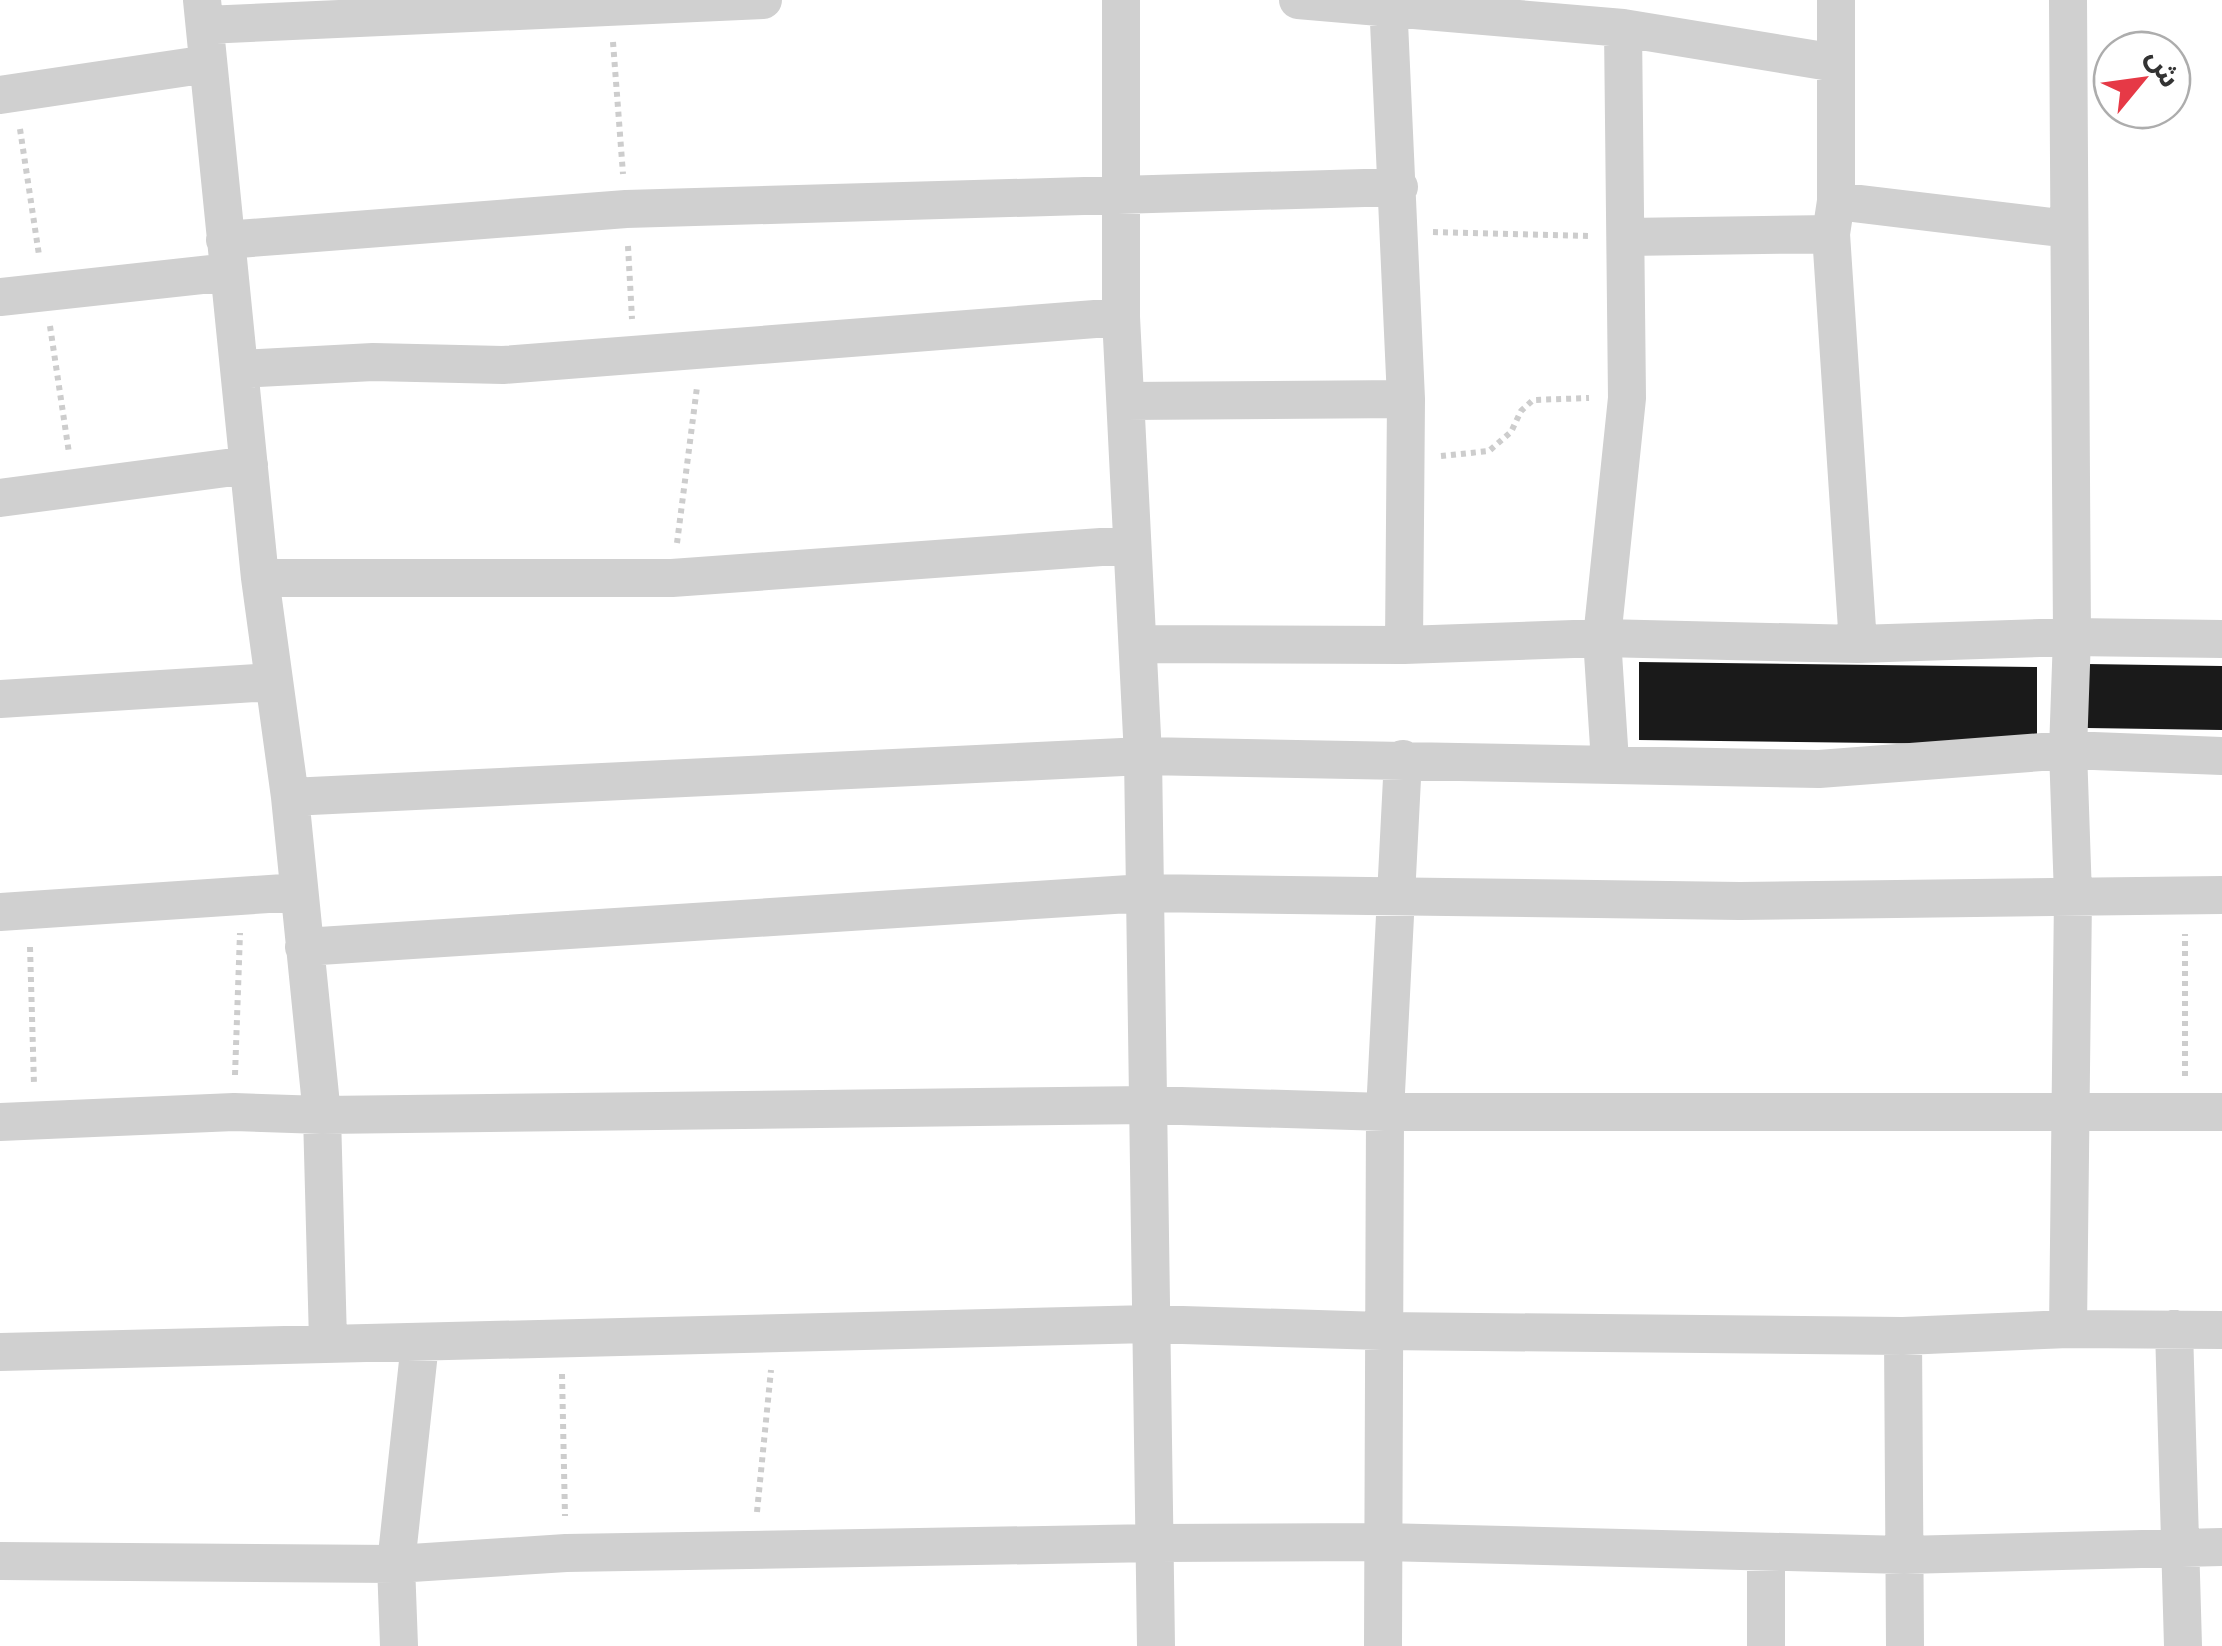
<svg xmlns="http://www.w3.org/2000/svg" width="2222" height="1646" font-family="'Golos Text','Noto Sans Arabic',sans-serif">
<rect width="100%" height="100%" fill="#fff"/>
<path fill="#1a1a1a" d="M1639 662 2037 667V745L1639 740Z
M2087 664 2222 666V730L2087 728Z"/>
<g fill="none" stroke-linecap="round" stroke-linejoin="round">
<path stroke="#cdcdcd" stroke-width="6" stroke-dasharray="5 5" stroke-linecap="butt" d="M613 42 623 174
M20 129 39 255
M1433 232 1590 236
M628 246 632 319
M50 326 69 453
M1441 456 1489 451 1511 432 1521 411 1533 400 1589 398
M677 543 697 387
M30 947 34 1085
M235 1075 240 933
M2185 1076V934
M562 1374 565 1516
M757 1512 771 1370"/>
<path stroke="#d0d0d0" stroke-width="38" d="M202 0 260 578 290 797 322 1115 328 1341
M1121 0V317L1143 756 1156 1646
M1298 0 1623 28 1836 63
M1388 0 1406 399 1404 645
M1836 0V201L1831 234 1858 644
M2068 0 2072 637 2068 750 2073 896 2068 1329
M205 25 763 0
M0 95 208 64
M1836 201 2069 229
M1626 237 1831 234
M225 240 626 209 1399 187
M0 297 229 272
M239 369 373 362 503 365 1121 317
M1126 401 1406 399
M0 498 249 465
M260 578H672L1129 545
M1139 644 1404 645 1602 638 1858 644 2072 637 2222 639
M0 699 273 682
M1610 762 1602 638 1627 398 1623 28
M290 797 1143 756 1819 769 2068 750 2222 756
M0 912 299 892
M304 947 1145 893 1740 901 2222 895
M0 1122 234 1112 322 1115 1148 1105 1385 1112H2222
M2174 1329 2183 1646
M1903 1336 1905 1646
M0 1352 1150 1324 1382 1331 1903 1336 2068 1329 2222 1330
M1766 1554V1646
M0 1561 396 1564 566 1553 1157 1543 1383 1542 1904 1555 2222 1547
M399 1646 396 1564 420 1343
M1383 1646 1385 1112 1403 759"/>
</g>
<g transform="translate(2142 80) rotate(61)"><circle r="48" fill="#ffffff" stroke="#adadad" stroke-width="2.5"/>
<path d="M0-8L18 38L0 25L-18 38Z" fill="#e63946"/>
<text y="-15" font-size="28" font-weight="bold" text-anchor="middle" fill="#333333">ش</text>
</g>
</svg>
